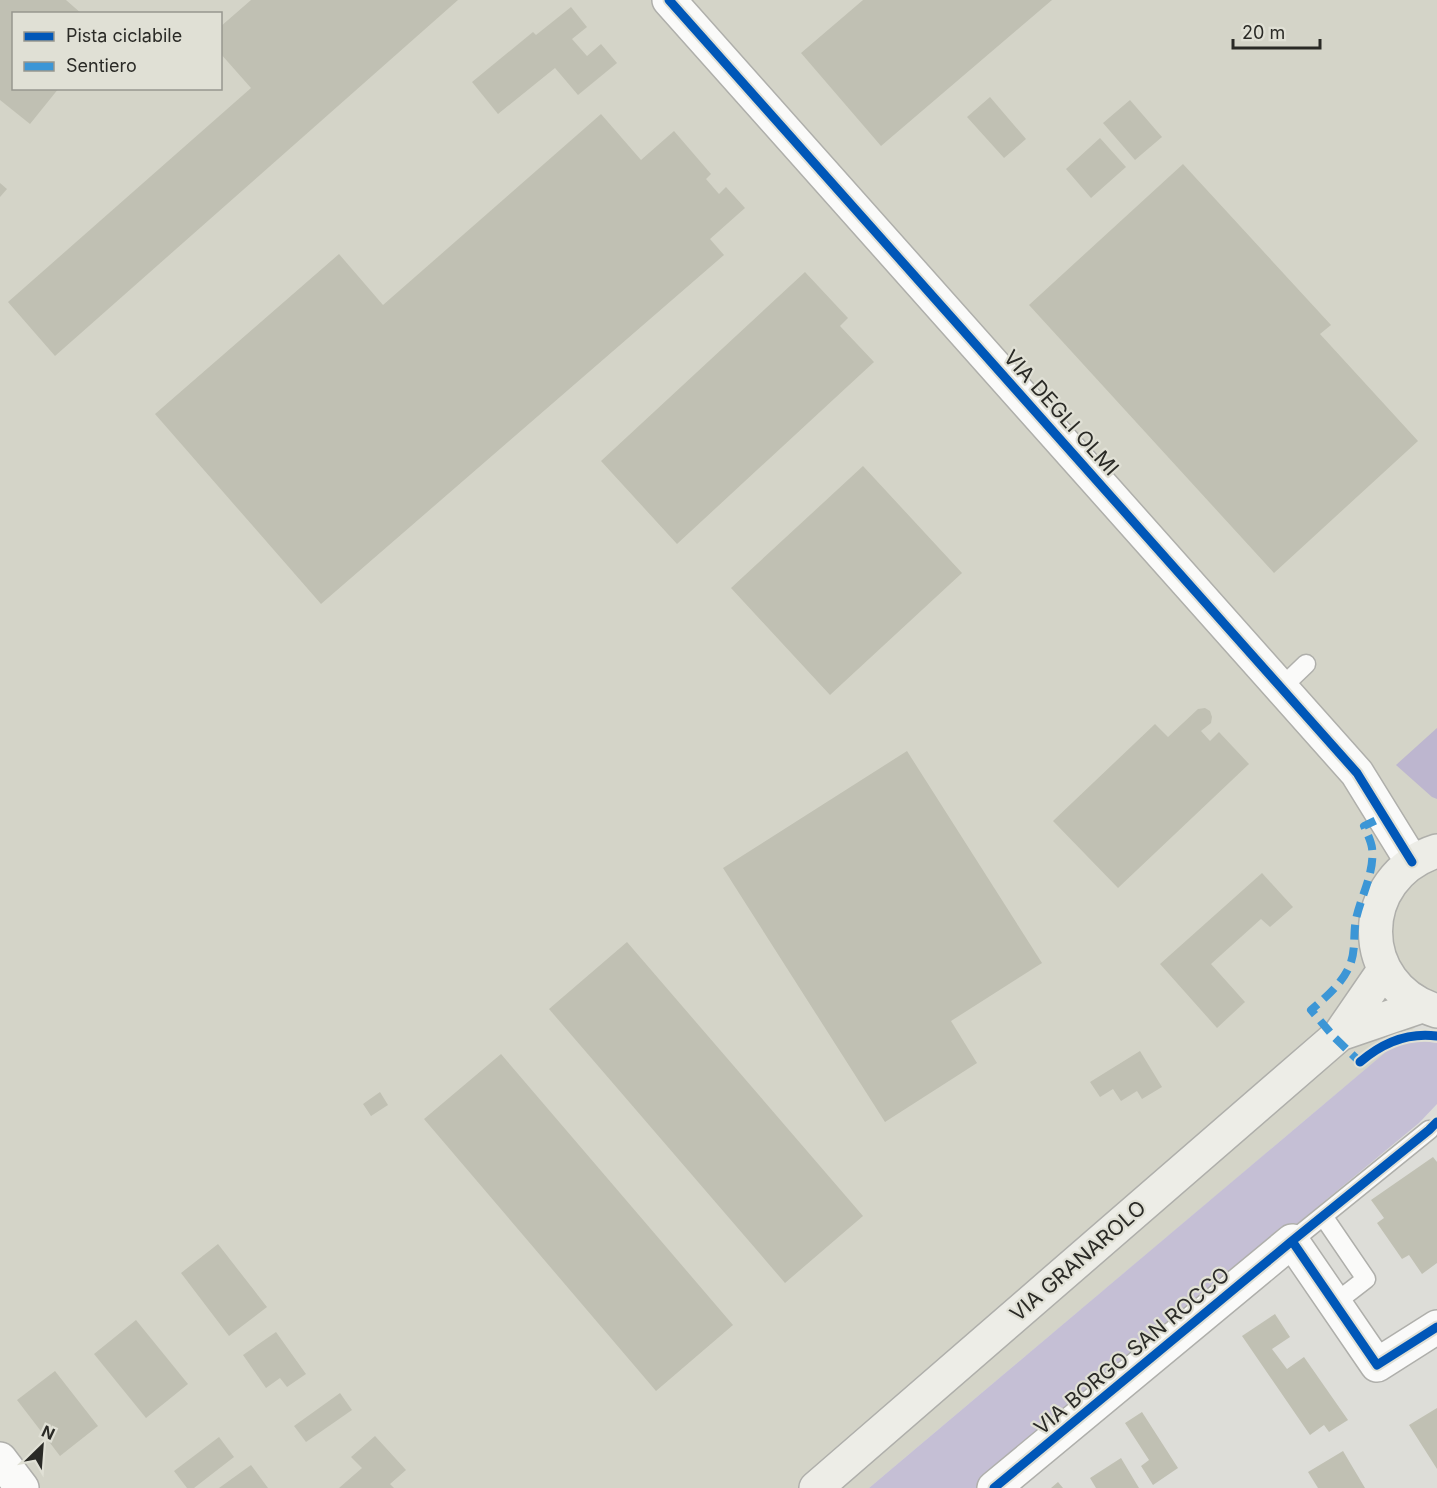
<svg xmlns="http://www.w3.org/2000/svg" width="1437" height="1488" font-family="Inter,sans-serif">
<rect width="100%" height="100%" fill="#ddddd8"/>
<path fill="#d4d4c8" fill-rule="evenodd" d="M0 0H1437V1009L869 1488H0ZM14 14H220V88H14Z"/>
<path fill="#c5bfd5" d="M1422 1041 1437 1043V1104L1419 1123 978 1488H869L1394 1045Z"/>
<path fill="#bdb6cf" d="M1437 728V799L1432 797 1396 765Z"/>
<path fill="#c0c0b3" d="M0 0H66L82 14H14V88H59L30 124 0 100Z
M251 0H458L55 356 8 302 251 88 220 53V27Z
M863 0H1052L881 146 801 53Z
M571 7 587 27 572 39 587 56 601 44 617 63 578 95 555 68 498 114 472 82 533 32 536 35Z
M990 97 1026 139 1004 158 967 117Z
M1130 100 1162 137 1135 160 1103 123Z
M601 114 641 160 674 131 711 174 706 179 719 194 726 187 745 208 710 239 724 255 321 604 155 414 339 254 383 305Z
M1100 138 1126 167 1091 198 1066 169Z
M1183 164 1331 325 1320 334 1418 441 1274 573 1029 305Z
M0 183 7 189 0 197Z
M805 272 848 318 840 326 874 362 677 544 601 461Z
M863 466 962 573 830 695 731 588Z
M1205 708 1210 711 1212 717 1211 723 1201 731 1210 741 1219 732 1249 764 1118 888 1053 821 1155 724 1168 737 1198 709Z
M907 751 1042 963 951 1021 977 1063 885 1122 723 868Z
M1262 873 1293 907 1270 927 1261 919 1211 964 1245 1002 1217 1028 1160 964Z
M627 942 863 1216 785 1283 549 1009Z
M1140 1051 1162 1087 1142 1099 1137 1091 1121 1101 1113 1089 1100 1097 1090 1082Z
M501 1054 733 1325 656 1391 424 1119Z
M380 1092 388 1105 371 1116 363 1104Z
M1433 1157 1437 1162V1263L1422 1274 1409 1255 1402 1259 1377 1223 1384 1218 1371 1200Z
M218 1244 267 1307 229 1336 181 1273Z
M1275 1314 1290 1337 1272 1349 1287 1369 1304 1357 1348 1420 1329 1432 1324 1425 1310 1435 1242 1336Z
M136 1320 188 1384 146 1418 94 1354Z
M276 1332 306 1374 287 1387 280 1378 266 1388 243 1355Z
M55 1371 98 1426 60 1456 17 1400Z
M340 1393 352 1410 306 1442 294 1426Z
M1437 1408V1469L1409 1425Z
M1142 1412 1178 1468 1153 1485 1141 1466 1149 1460 1125 1423Z
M375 1436 406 1470 390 1484 394 1488H339L362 1468 351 1457Z
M219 1437 234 1457 194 1488H187L174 1471Z
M1343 1451 1365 1488H1318L1308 1472Z
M1121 1458 1139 1488H1096L1090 1478Z
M251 1465 268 1488H219Z
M1058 1482 1063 1488H1051Z"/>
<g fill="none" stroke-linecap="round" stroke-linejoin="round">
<g stroke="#afafab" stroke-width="21">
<path id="service" d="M1281 688 1306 664
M1323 1216 1366 1279 1335 1303
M1292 1241 1429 1130"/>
</g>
<g stroke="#afafab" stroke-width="36">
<path id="minor" d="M669 0 1357 773 1412 862
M0 1459 22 1488
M994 1488 1292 1241 1377 1365 1437 1327"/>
</g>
<g stroke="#afafab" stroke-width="36">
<path id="secondary" d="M1437 851C1355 877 1355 986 1437 1011
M1340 1034 1422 1006
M816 1488 1340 1034 1384 970"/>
</g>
<use href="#service" stroke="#fafaf9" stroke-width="18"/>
<use href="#minor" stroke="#fafaf9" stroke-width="33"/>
<use href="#secondary" stroke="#edede7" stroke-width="33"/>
<path stroke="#3c96d6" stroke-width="8" stroke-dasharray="15 8" stroke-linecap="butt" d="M1363 1060 1360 1062 1335 1038 1311 1010C1326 997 1342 984 1350 965 1356 950 1353 935 1356 919 1361 896 1375 872 1372 848 1371 841 1367 833 1364 826L1385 816"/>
<g stroke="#e0e0d5" stroke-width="13">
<path id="cycleway" d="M669 0 1357 773 1412 862
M1360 1062C1382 1043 1407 1032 1437 1036
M1292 1241 1429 1130 1437 1122
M994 1488 1292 1241 1377 1365 1437 1327"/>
</g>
<use href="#cycleway" stroke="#0057b8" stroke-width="9"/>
</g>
<g text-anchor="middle" stroke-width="4.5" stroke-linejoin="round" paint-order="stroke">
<g font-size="21" fill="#2a2a26" stroke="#e0e0d5">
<text transform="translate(1061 413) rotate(48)" y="7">VIA DEGLI OLMI</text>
<text transform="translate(1078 1261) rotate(-41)" y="7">VIA GRANAROLO</text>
<text transform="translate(1132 1351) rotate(-40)" y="7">VIA BORGO SAN ROCCO</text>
</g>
</g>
<rect x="12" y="12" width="210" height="78" fill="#e0e0d5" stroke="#97978f" stroke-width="1.5"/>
<rect x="24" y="32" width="30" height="9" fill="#0057b8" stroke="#97978f" stroke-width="1.5"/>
<text x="66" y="42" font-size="18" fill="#2a2a26">Pista ciclabile</text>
<rect x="24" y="62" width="30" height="9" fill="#3c96d6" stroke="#97978f" stroke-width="1.5"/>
<text x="66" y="72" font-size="18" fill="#2a2a26">Sentiero</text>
<g transform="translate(42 1446) rotate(25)" stroke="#e0e0d5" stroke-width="4.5" paint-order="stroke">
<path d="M0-4.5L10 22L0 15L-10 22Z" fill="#2a2a26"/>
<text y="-9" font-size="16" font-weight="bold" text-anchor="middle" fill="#2a2a26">N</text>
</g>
<path d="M1233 39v9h87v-9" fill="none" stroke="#2a2a26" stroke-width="3"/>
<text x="1242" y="39" font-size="18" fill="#2a2a26" stroke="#e0e0d5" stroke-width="4.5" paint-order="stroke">20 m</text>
</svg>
